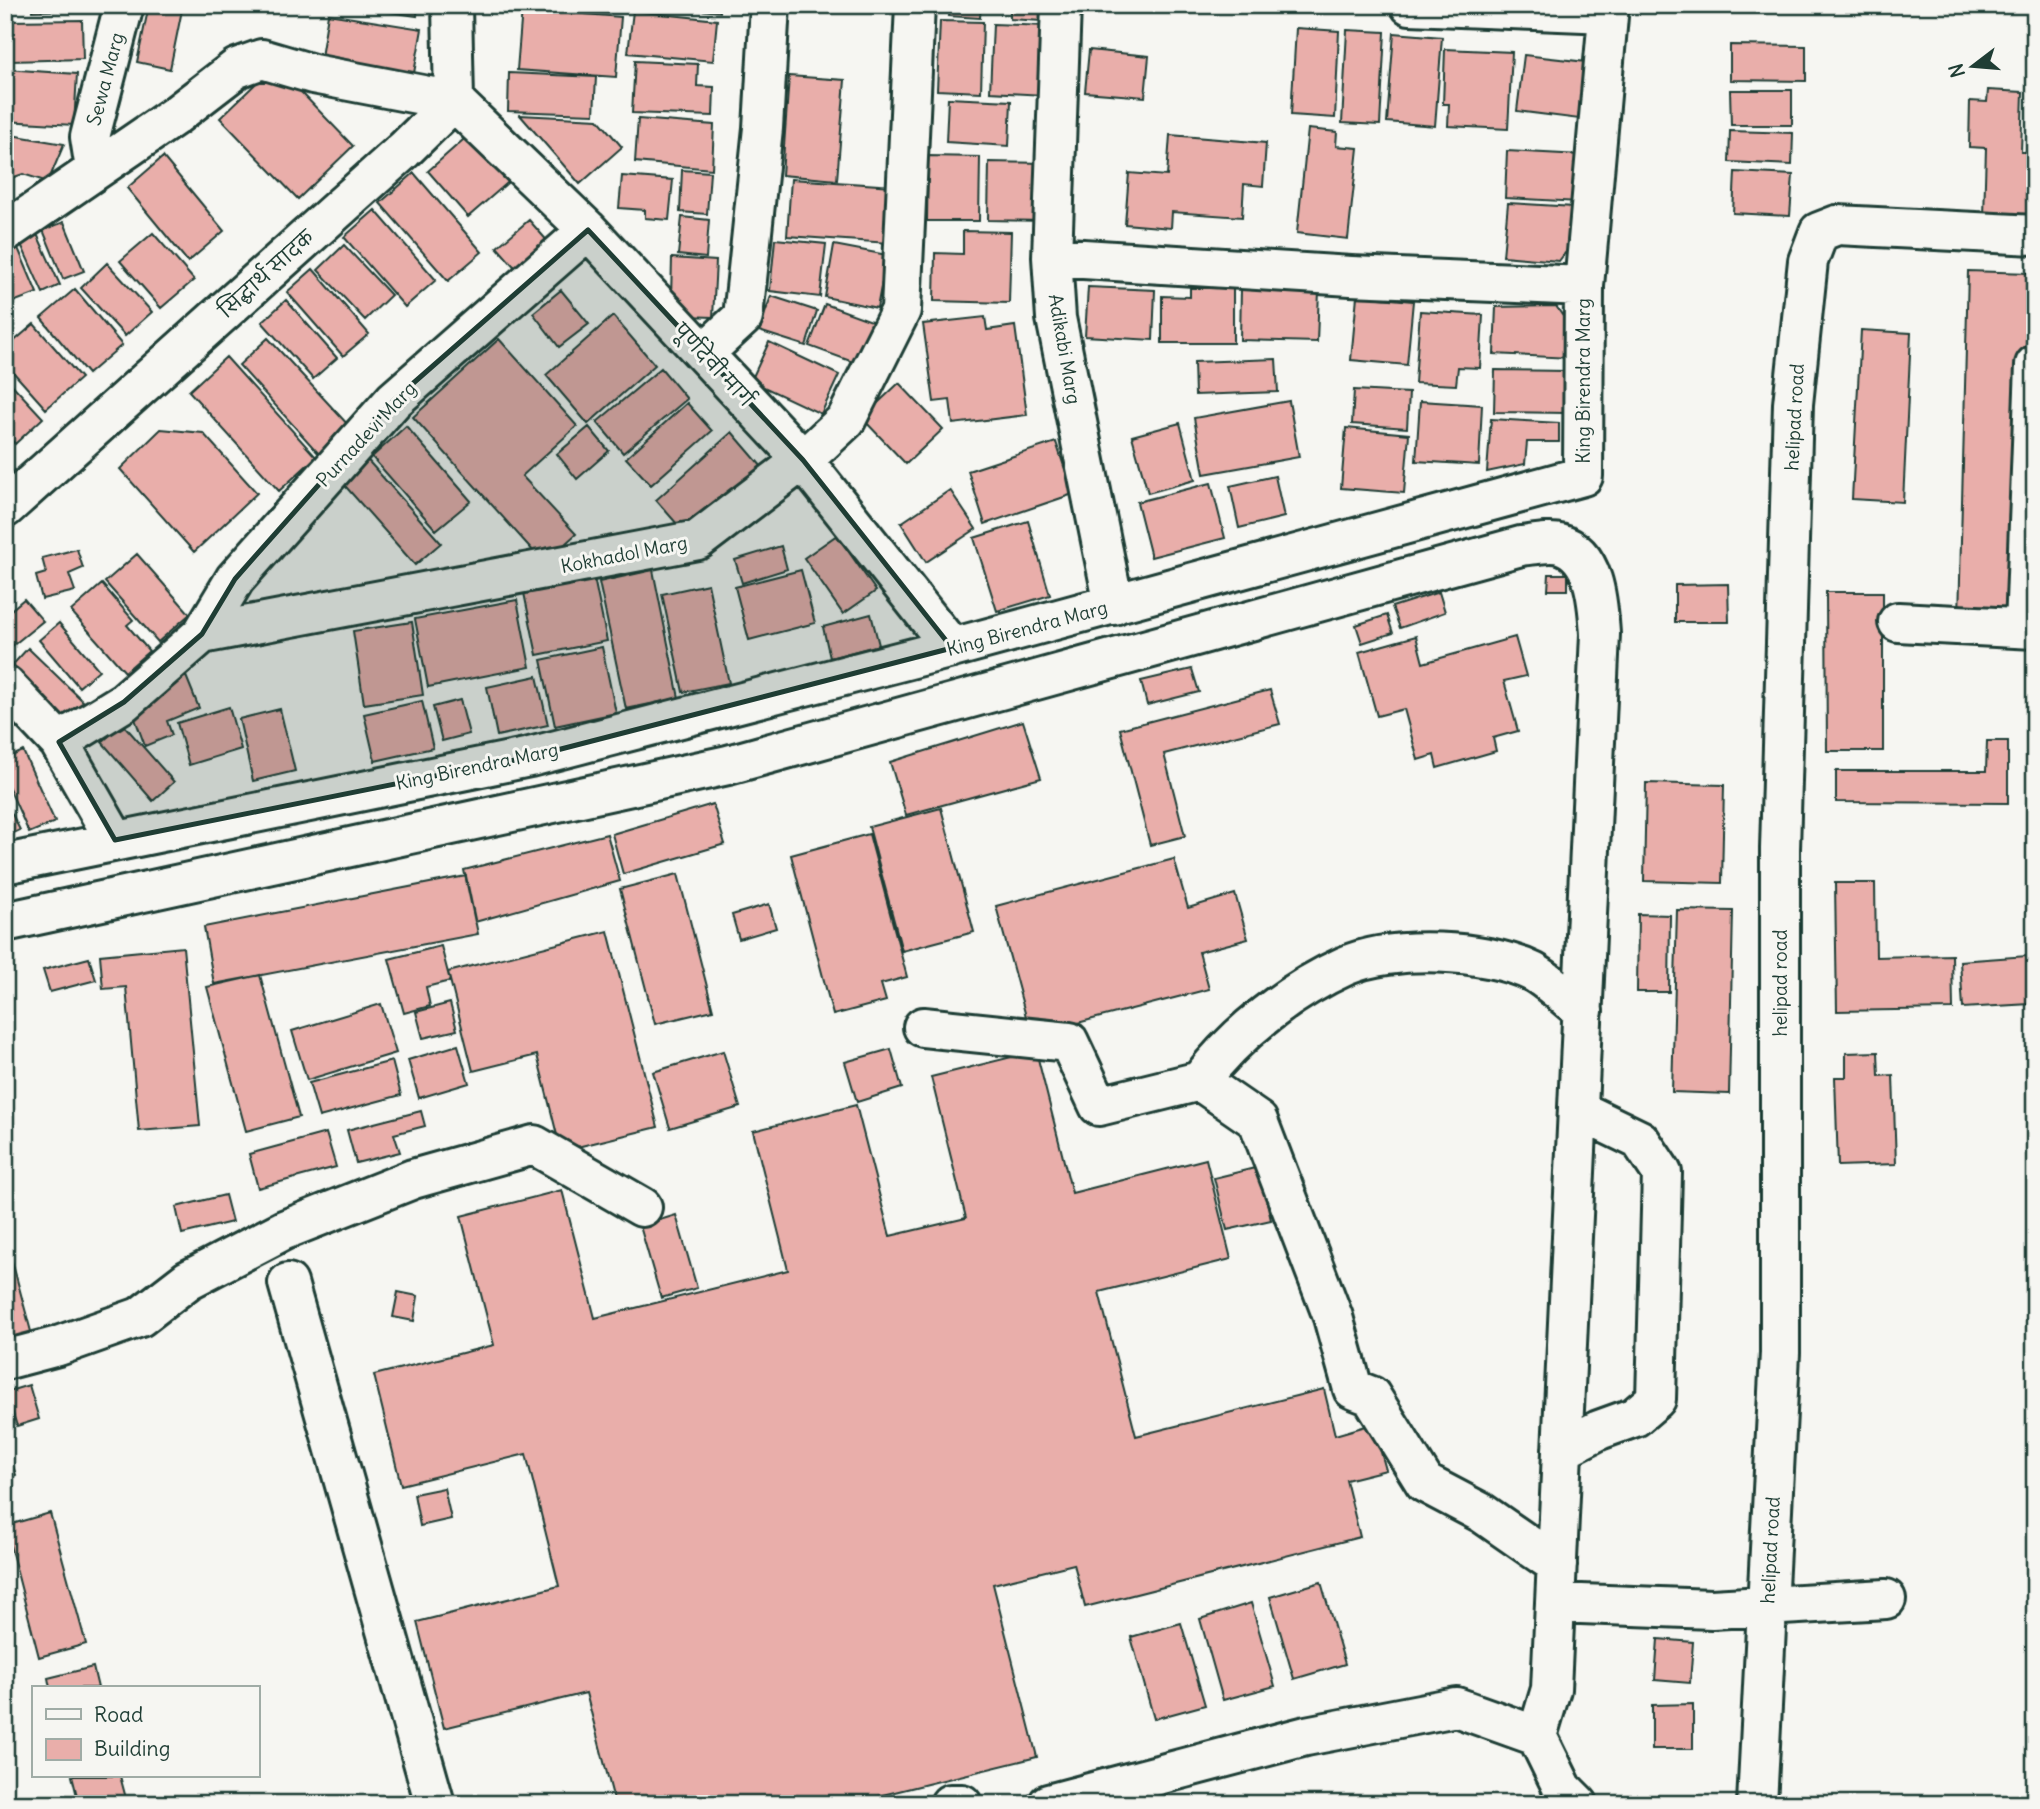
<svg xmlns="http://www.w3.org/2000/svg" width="2040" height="1809" font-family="Delius,'Playpen Sans Deva',sans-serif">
<rect width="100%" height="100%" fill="#f6f6f2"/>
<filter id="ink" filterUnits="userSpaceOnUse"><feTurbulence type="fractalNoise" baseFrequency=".0143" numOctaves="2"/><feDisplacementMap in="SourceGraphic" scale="14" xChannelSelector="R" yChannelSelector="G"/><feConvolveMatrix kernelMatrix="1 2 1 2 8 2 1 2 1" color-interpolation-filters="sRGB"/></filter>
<g filter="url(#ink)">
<path fill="#e9aeaa" stroke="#1f3d34" stroke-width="2" d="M32 5H87V10L32 11Z
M149 5H183L170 69 137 62Z
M343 5H418L417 16Z
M649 5H720V12Z
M950 5H981L980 18 949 16Z
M1010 5H1043L1042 21 1010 19Z
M522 9 621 17 616 77 517 70Z
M633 11 717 20 713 61 628 53Z
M328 14 422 29 414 73 321 57Z
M82 20 83 59 11 61 10 21Z
M940 21 983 22 981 92 937 90Z
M993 24 1047 26 1044 95 990 92Z
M1296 28 1339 31 1335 118 1291 115Z
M1347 30 1385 32 1380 125 1342 123Z
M1394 33 1442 37 1435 126 1387 122Z
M1730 45 1806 46V81L1730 80Z
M1445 49 1512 52 1508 129 1448 126 1449 104H1443Z
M1089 50 1149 56 1145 97 1085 92Z
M1524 55 1586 62 1579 119 1517 111Z
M635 61 698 64 697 86 714 87 713 116 632 113Z
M275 65 353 146 298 199 220 118Z
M5 69 77 74 74 125 5 121Z
M509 73 596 77 594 114 508 111Z
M789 76 845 80 837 180 782 175Z
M1730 90H1792V125H1731Z
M1988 90 2023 92 2021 152H2035V219L1984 217 1986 148 1969 147 1970 101 1987 102Z
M948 98 1011 101 1009 146 946 142Z
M520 115 598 119 622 147 580 184Z
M638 119 714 125 712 169 635 162Z
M1308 129 1337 132 1336 146 1358 148 1348 239 1297 233Z
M1730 131 1793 133 1792 165 1729 162Z
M472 132 513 178 468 217 428 171Z
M5 134 64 144 48 182 23 174 5 180Z
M1170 135 1266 143 1263 186 1244 184 1242 217 1172 212 1171 228 1125 224 1129 173 1167 176Z
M1507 151 1581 155 1579 202 1505 198Z
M928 156 980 157 979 221H927Z
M163 157 224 231 188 262 127 188Z
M989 162 1044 163 1043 221 988 220Z
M682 170 710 172 707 214 680 212Z
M1735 172 1793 175 1790 216 1733 213Z
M414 173 482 252 448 281 380 203Z
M622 176 673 180 669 220 645 218V210L619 208Z
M791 179 893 186 889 243 787 236Z
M1508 203 1574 207 1571 245 1559 261 1503 256Z
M375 210 436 280 405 307 344 237Z
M682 217 709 220 706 258 678 255Z
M529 220 550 244 519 272 497 247Z
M64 222 84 271 63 279 43 230Z
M963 231 1011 232 1009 303 934 301 935 253 963 254Z
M153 233 194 280 161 308 120 261Z
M37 234 60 285 43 293 20 242Z
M775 239 826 244 820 297 770 291Z
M344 245 391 295 365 320 318 270Z
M834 245 887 255 877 308 825 297Z
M18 248 37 293 5 305V253Z
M672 258 716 261 713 317 686 316 671 299Z
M107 263 152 312 125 336 81 288Z
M313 269 369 334 343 356 287 292Z
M1968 271 2029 273 2018 620 1959 618Z
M1088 287 1155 290 1153 340 1085 336Z
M1190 288H1233V343H1162V296L1190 297Z
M1241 288 1319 290 1317 342 1240 340Z
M75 289 122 345 88 374 41 318Z
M561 290 589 324 559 347 533 313Z
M771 296 817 311 806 346 759 331Z
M1357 296 1413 301 1407 365 1351 360Z
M286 300 337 358 313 379 262 322Z
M825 304 880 324 864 366 809 346Z
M1556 306 1570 327V358L1494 354 1496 307Z
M1420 311 1483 315 1480 368 1458 367 1456 385 1415 383Z
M613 316 655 365 588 424 546 375Z
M985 317 987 330 1015 326 1027 415 953 424 950 400 934 402 923 324Z
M34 324 81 378 46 409 5 363V349Z
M1861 330 1911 333 1903 502 1852 499Z
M268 338 350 427 320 455 239 365Z
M499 339 577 426 522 476 576 534 544 563 413 417Z
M769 342 839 375 821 414 751 381Z
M226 357 316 457 279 491 189 391Z
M1276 359 1278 392 1195 395 1194 362Z
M661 368 687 399 623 453 597 422Z
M1495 370 1566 371 1565 413 1494 412Z
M5 377 43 418 15 444 5 433Z
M899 383 943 429 906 464 862 418Z
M1354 390 1409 393 1407 428 1352 424Z
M1289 401 1299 457 1204 474 1194 418Z
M1420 401 1482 405 1479 465 1416 461Z
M687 403 712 431 651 485 626 458Z
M1491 419 1559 423V442H1527L1525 464 1487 472Z
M1180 423 1195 480 1148 493 1132 436Z
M406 426 471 501 436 530 372 457Z
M589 427 609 451 577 479 557 454Z
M1346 428 1409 434 1404 493 1341 488Z
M161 429 203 433 257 493 194 552 120 469Z
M732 432 762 467 685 533 656 500Z
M1056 442 1073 494 985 524 968 471Z
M364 456 441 543 415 565 339 479Z
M1275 476 1284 517 1239 528 1230 486Z
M1211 483 1225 538 1151 557 1137 502Z
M950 490 976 529 926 562 901 523Z
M1028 521 1050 595 997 611 974 538Z
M837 535 876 591 843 614 804 558Z
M781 546 787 569 742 583 735 560Z
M77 549 83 568 69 574 75 591 42 599 36 576 46 573 42 558Z
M137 554 190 614 158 642 105 582Z
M653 570 679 698 626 709 599 582Z
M801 570 815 623 749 640 735 587Z
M1549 574H1568V590H1548Z
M594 578 607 641 537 655 524 593Z
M102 584 133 620 127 625 149 651 125 672 71 611Z
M708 584 729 683 683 692 662 594Z
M1728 584 1729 622H1675V585Z
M1439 592 1445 612 1400 628 1392 607Z
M1826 592H1883V751H1827Z
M24 599 43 621 6 651 5 615Z
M517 600 530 667 428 687 415 619Z
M871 614 879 645 830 658 823 627Z
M1387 615 1393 633 1362 643 1356 625Z
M412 622 423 695 364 704 353 631Z
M59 623 99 670 79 687 39 640Z
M1416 636 1423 663 1515 637 1526 676 1504 681 1518 731 1493 738 1496 751 1437 768 1434 755 1418 760 1404 709 1377 716 1359 652Z
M602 647 616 713 555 726 541 660Z
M28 648 85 703 71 716H54L7 671Z
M1192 669 1199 692 1147 705 1141 681Z
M186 676 199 708 167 721 172 735 145 746 130 705Z
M537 676 548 725 497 736 487 687Z
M1270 690 1280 724 1164 754 1185 836 1150 845 1120 729Z
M460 700 469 734 442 741 433 707Z
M422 701 433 748 375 761 364 714Z
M229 707 241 749 189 765 177 723Z
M280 709 295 771 253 781 239 719Z
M1023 721 1041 778 906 815 890 762Z
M123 724 174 782 153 801 102 742Z
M5 731 13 748 5 752Z
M1987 741H2008V803L1836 802V771H1986Z
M23 751 55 822 29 833 5 779V759Z
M1646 783 1724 785 1722 883 1644 881Z
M5 800 20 830 5 837Z
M713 804 725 844 623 874 612 834Z
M941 808 974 932 902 951 869 827Z
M607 834 620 881 475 922 464 870Z
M869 834 907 977 881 984 886 1001 833 1015 791 855Z
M1174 859 1188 908 1235 894 1248 939 1199 952 1209 989 1031 1035 996 906Z
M678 874 713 1010 655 1024 620 889Z
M466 876 478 934 214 984 204 927Z
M1835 883H1875L1876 957 1952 955 1953 1009 1837 1011Z
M769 904 776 928 739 939 732 915Z
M1677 910 1733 911 1729 1094 1672 1092Z
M1638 914 1670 915 1669 992H1637Z
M608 931 658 1127 561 1151 537 1055 473 1071 448 972Z
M441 946 450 981 426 987 430 1006 404 1013 389 959Z
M183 947 200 1126 139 1131 126 987 103 989 100 955Z
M2027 956 2030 1004 1963 1008 1960 961Z
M89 958 96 980 50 992 43 970Z
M260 975 299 1117 246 1131 207 987Z
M450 1003 457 1030 423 1038 416 1012Z
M381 1004 396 1053 307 1080 292 1031Z
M458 1045 469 1083 419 1098 408 1060Z
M891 1049 902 1088 857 1102 845 1062Z
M723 1051 740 1107 670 1128 653 1072Z
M1036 1051 1072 1193 1206 1159 1231 1259 1099 1292 1136 1436 1324 1389 1335 1435 1373 1424 1386 1470 1346 1480 1360 1537 1085 1607 1074 1564 993 1584 1037 1757 862 1800 863 1804H615L586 1693 444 1728 417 1622 559 1586 526 1454 401 1485 374 1375 494 1345 461 1216 562 1190 595 1318 788 1270 753 1131 856 1105 890 1236 966 1218 931 1077Z
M1878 1052 1879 1076 1893 1075 1896 1164 1838 1166 1835 1077H1846V1053Z
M392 1061 401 1095 319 1117 309 1083Z
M421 1111 425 1126 394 1134 400 1152 356 1163 347 1130Z
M326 1133 336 1167 258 1188 249 1154Z
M1259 1167 1271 1220 1227 1230 1214 1178Z
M225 1195 232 1222 182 1234 176 1207Z
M676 1215 697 1288 661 1298 640 1226Z
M5 1235 33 1339 5 1346Z
M398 1292 418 1296 414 1321 393 1317Z
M29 1385 39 1419 17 1426 6 1392Z
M5 1442 16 1475 5 1479Z
M444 1488 451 1519 420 1526 414 1494Z
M50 1513 86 1644 39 1657 5 1526Z
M1321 1582 1345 1664 1294 1679 1270 1597Z
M1251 1603 1275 1686 1223 1700 1200 1619Z
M1181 1623 1205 1705 1154 1719 1131 1637Z
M1658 1639 1693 1642 1690 1683 1655 1680Z
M93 1667 98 1688H50L48 1678Z
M1693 1704V1749H1652V1705Z
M72 1776H120L127 1802 79 1804Z
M216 1799 217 1804H199Z"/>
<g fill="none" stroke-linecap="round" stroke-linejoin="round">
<g stroke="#1f3d34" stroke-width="44">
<path id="minor" d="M1061 5 1052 257 1056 318 1114 605
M1410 5 1608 13
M95 169 90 137 124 5
M5 232 176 115 237 68 262 59 313 74 454 101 588 230 803 460 952 648
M1052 257 1351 276 1584 286
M704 353 743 317 763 128 770 5
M5 508 404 150 454 101 452 5
M1898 622 2035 629
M2025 628 2035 365
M202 634 235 579 394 400 588 230
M5 685 59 742 115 840
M59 742 124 702 202 634 698 540 803 460 846 420 901 310 915 5
M5 864 530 757 952 648 1583 476 1584 286 1609 5
M5 922 728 765 1521 546C1532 545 1549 541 1560 544 1596 554 1598 605 1600 634L1551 1689 1537 1736 1563 1789 1578 1804
M923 1027 1069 1042 1099 1106 1200 1081
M288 1283 435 1804
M5 1360 58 1346 140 1317 188 1280 284 1230 413 1179 534 1145 642 1207
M1562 1449 1599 1430 1635 1417 1656 1399 1662 1173 1640 1140 1578 1110
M1557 1565 1482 1513 1425 1483 1371 1396 1353 1389 1333 1317 1258 1121 1200 1081C1236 1033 1290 991 1345 966 1392 945 1486 949 1533 972 1550 981 1567 999 1583 1011
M1555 1603 1712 1609 1886 1599
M950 1804H962
M1048 1804 1306 1736 1456 1707 1537 1736
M1757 1804 1780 1353V849L1793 404 1808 261 1819 232 1837 225 2035 235"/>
</g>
<use href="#minor" stroke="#f6f6f2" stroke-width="38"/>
</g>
</g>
<path fill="#1f3d34" fill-opacity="0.2" stroke="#1f3d34" stroke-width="5" stroke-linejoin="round" d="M588 230 803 460 952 648 530 757 115 840 59 742 124 702 202 634 235 579 394 400Z"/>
<g text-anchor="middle" stroke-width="6" stroke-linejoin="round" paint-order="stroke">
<g font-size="19" fill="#1f3d34" stroke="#f6f6f2">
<text transform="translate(105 79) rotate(-75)" y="7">Sewa Marg</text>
<text transform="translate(266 274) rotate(-42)" y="7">सिद्धार्थ सादक</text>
<text transform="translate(1065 349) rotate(80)" y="7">Adikabi Marg</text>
<text transform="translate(714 365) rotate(47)" y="7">पूर्णदेवी मार्ग</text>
<text transform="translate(1583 381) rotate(-90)" y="7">King Birendra Marg</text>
<text transform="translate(1794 417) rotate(-87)" y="7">helipad road</text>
<text transform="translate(366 434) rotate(-47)" y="7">Purnadevi Marg</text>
<text transform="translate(624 554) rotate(-11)" y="7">Kokhadol Marg</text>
<text transform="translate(1027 628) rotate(-15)" y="7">King Birendra Marg</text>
<text transform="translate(477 766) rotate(-12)" y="7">King Birendra Marg</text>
<text transform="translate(1780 983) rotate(-90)" y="7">helipad road</text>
<text transform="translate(1770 1550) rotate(-87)" y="7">helipad road</text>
</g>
</g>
<rect width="2040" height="1809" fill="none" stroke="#f6f6f2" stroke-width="28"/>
<rect x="14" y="14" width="2012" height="1781" fill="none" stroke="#1f3d34" stroke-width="2.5" filter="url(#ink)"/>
<rect x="32" y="1686" width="228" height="91" fill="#f6f6f2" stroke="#a0aca6" stroke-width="2"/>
<rect x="46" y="1709" width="35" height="10" fill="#f6f6f2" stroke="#a0aca6" stroke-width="2"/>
<text x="94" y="1722" font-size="21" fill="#1f3d34">Road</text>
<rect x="46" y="1739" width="35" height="21" fill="#e9aeaa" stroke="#a0aca6" stroke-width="2"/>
<text x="94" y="1756" font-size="21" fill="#1f3d34">Building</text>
<g transform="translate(1973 66) rotate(254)" stroke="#f6f6f2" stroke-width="5" paint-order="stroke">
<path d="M0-5L12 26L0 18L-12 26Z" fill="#1f3d34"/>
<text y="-10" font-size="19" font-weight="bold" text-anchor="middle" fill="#1f3d34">N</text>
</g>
</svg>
